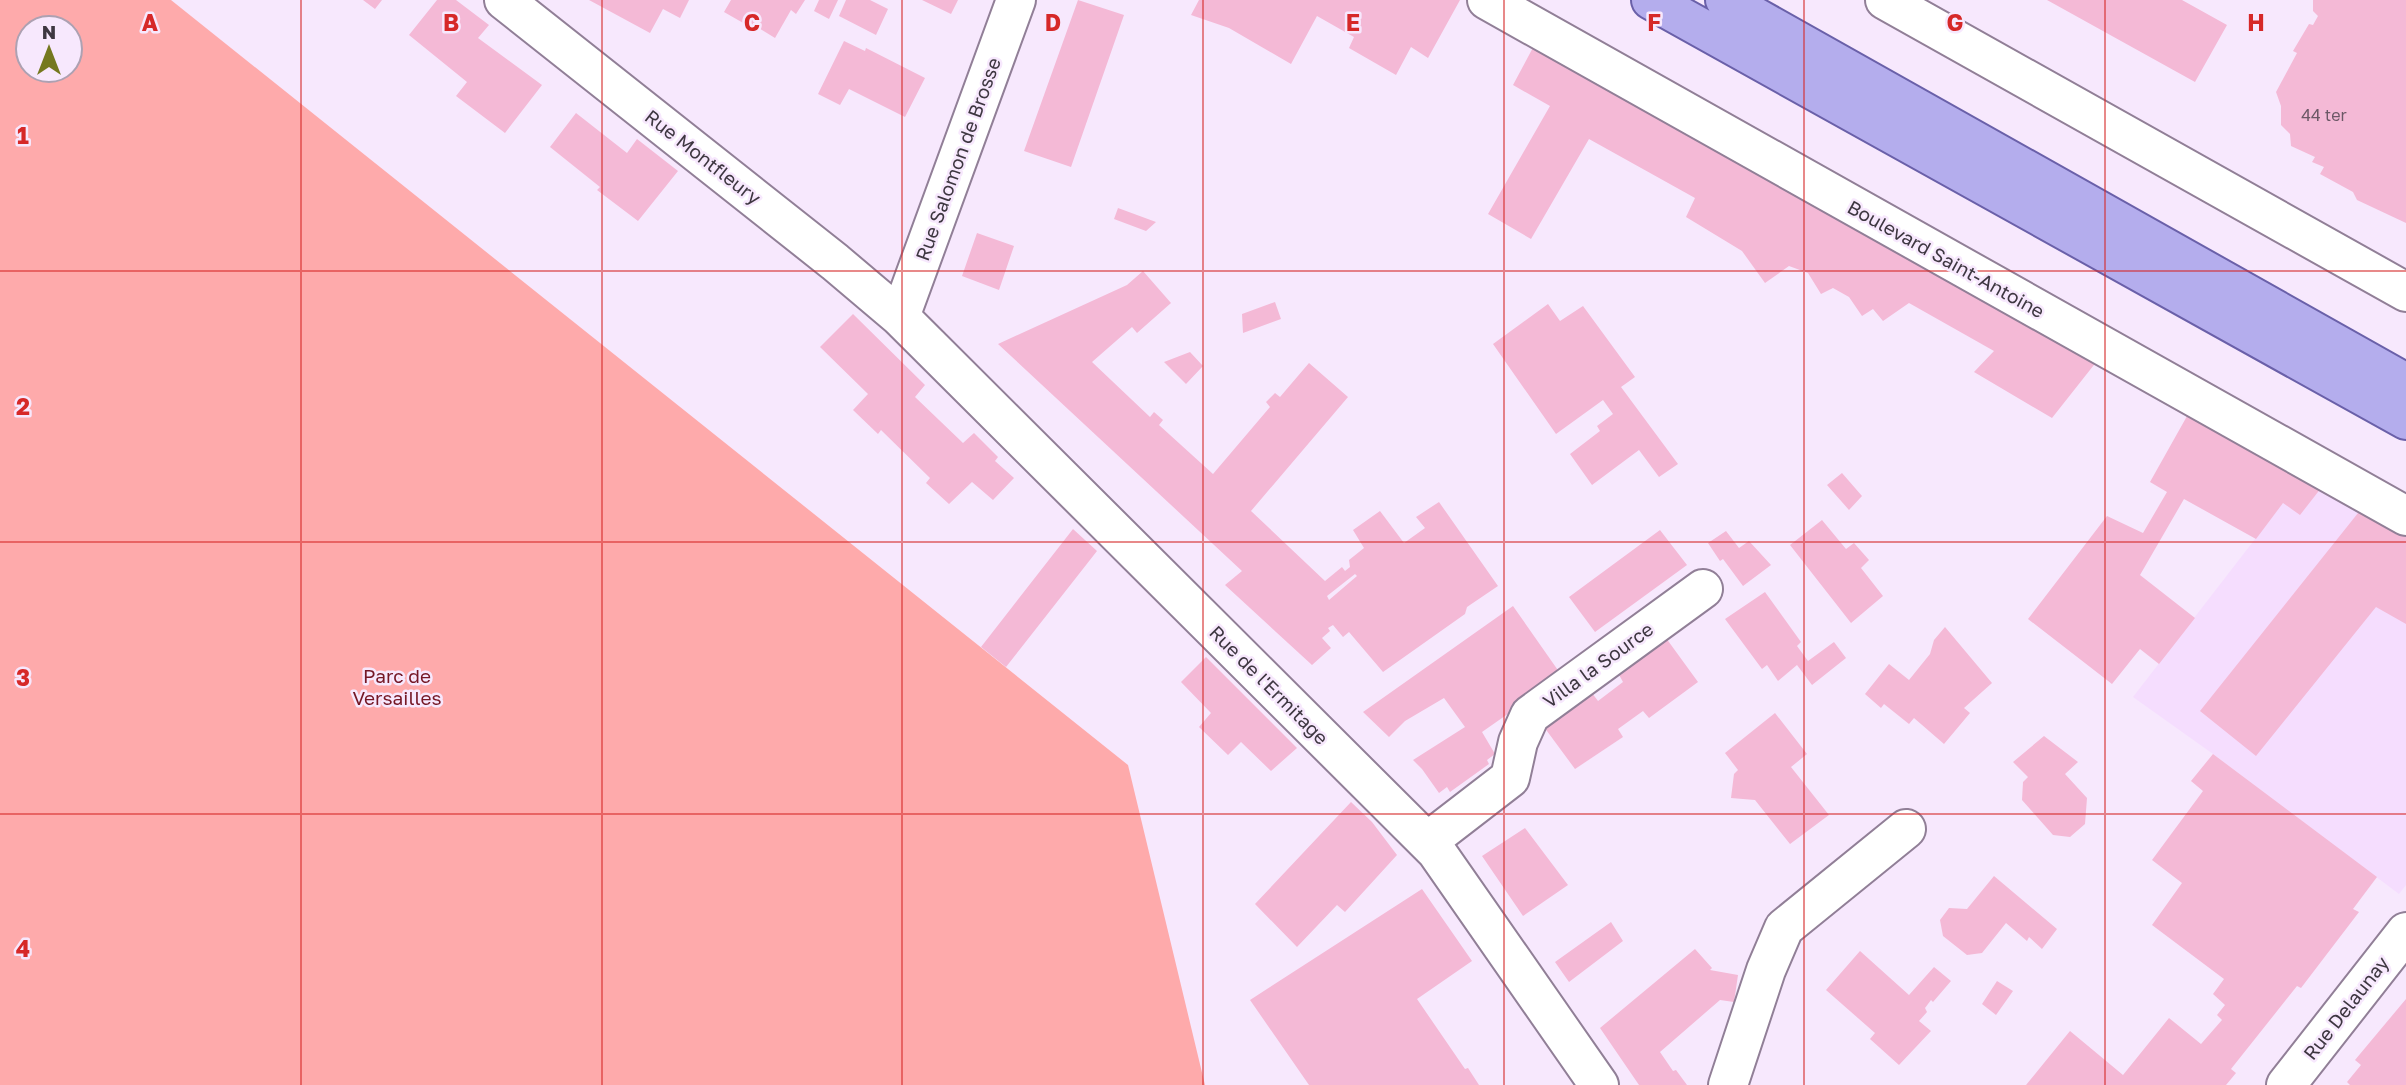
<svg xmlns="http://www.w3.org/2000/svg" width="2406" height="1085" font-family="'Golos Text',sans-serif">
<rect width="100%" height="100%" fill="#f7e8fd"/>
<path fill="#f5ddfe" d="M2306 473 2406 525V885L2399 894 2213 754 2133 697Z"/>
<path fill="#feaaab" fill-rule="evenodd" d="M0 0H171L1128 765 1205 1085H0ZM70 28V70H28V28Z"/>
<path fill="#f4b9d6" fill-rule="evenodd" d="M363 0H382L375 9Z
M437 0H456L489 25 478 38 542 85 505 133 456 96 467 82 409 35Z
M589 0H689L680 18 663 9 650 33Z
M731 0H805L796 14 791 10 775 38 747 21 745 24 724 12Z
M819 0H838L829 19 814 11Z
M846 0H870L888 9 876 35 839 16Z
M922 0H958L951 14Z
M1078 0 1124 15 1071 167 1024 151Z
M1199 0H1460L1428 58 1411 47 1396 75 1349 48 1354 37 1317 16 1291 64 1229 28 1191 15Z
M2047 0H2182L2227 25 2195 82Z
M2313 0H2406V223L2357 200 2353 192 2320 174 2324 167 2312 162 2315 157 2291 146 2290 134 2281 125V106L2276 92 2297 53 2293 51 2309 24 2313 25 2318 16 2313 11Z
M1537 40 1684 122 1679 131 1847 224 2101 356 2052 418 1974 372 1994 351 1909 303 1883 321 1873 309 1862 316 1849 297 1833 288 1821 294 1808 273 1789 266 1765 283 1742 251 1686 217 1695 198 1589 139 1531 239 1488 214 1550 106 1513 85Z
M844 41 865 51 866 48 925 78 905 117 849 89 840 105 818 94Z
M576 113 627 153 637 139 678 171 638 221 597 190 600 187 550 147Z
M1118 208 1156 222 1146 231 1114 219Z
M977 233 1014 246 999 290 962 276Z
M1143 271 1171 303 1137 333 1132 327 1092 362 1150 417 1154 412 1163 420 1159 425 1213 474 1270 407 1266 402 1275 393 1280 397 1309 363 1348 397 1251 511 1325 581 1342 567 1345 571 1350 567 1349 560 1364 548 1353 530 1380 511 1404 543 1425 528 1416 517 1439 502 1498 586 1467 607 1465 614 1383 672 1349 632 1343 637 1333 625 1328 628 1330 631 1322 638 1331 648 1312 665 1225 585 1242 571 998 344 1127 285ZM1355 574 1357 576 1329 600 1327 596Z
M1275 302 1281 319 1243 333 1242 314Z
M1548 304 1560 321 1583 306 1635 377 1621 387 1678 464 1659 477 1639 450 1592 485 1570 454 1600 431 1597 426 1613 414 1603 400 1556 434 1493 344Z
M853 314 925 385 915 397 963 443 974 433 998 457 995 461 1014 478 993 500 972 482 949 504 926 483 930 478 881 430 878 434 853 410 868 394 820 347Z
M1190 352 1203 366 1186 384 1164 362Z
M2191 409 2325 483 2300 515 2283 503 2256 539 2184 499 2140 575 2195 618 2159 664 2140 649 2112 684 2028 619 2107 516 2143 533 2167 492 2150 482Z
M1842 473 1862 496 1849 510 1827 485Z
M2366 503 2406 525V624L2376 607 2256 756 2200 711Z
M1822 520 1846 549 1854 543 1869 560 1861 568 1883 596 1851 623 1790 545Z
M1073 529 1097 551 1006 667 981 647Z
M1660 530 1687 565 1595 632 1569 597Z
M1726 531 1739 548 1749 541 1771 565 1743 586 1723 559 1720 561 1708 543Z
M1765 592 1801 642 1797 646 1808 661 1834 642 1846 658 1812 685 1797 665 1778 681 1767 665 1762 669 1725 619Z
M1513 606 1562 676 1482 732 1495 754 1487 760 1489 764 1450 792 1447 787 1439 793 1422 769 1413 760 1465 727 1444 698 1405 721 1389 737 1363 712Z
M1945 627 1992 683 1964 708 1970 713 1944 744 1914 718 1909 724 1884 704 1881 708 1865 694 1889 664 1909 680 1930 654 1934 640Z
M1666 638 1698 682 1649 718 1643 711 1618 729 1623 737 1575 769 1544 727 1592 693 1598 701 1623 682 1618 673Z
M1206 657 1297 748 1271 771 1241 742 1228 755 1199 727 1211 713 1181 682Z
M1775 713 1807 754 1791 767 1829 815 1790 844 1755 800 1731 798 1734 774 1738 770 1725 753Z
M2044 736 2078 762 2065 774 2087 798 2085 824 2070 837 2053 835 2022 800 2023 782 2028 777 2013 762Z
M2213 754 2377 877 2353 909 2359 912 2301 988 2297 986 2231 1069 2236 1073 2226 1085H2026L2070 1031 2123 1075 2169 1018 2201 1044 2222 1020 2217 1015 2225 1005 2213 994 2224 979 2152 925 2182 883 2152 860 2203 791 2191 781Z
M1351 802 1372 822 1397 855 1345 912 1337 905 1297 947 1255 904Z
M1525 828 1568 885 1523 916 1482 856Z
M1994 876 2057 929 2042 949 2029 937 2027 941 2006 923 1982 953 1967 955 1943 936 1940 920 1949 908 1967 909Z
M1422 889 1472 961 1417 999 1465 1069 1468 1068 1479 1085H1309L1250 1000Z
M1611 922 1623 941 1569 982 1555 962Z
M1695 949 1712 968 1710 970 1738 975 1734 1002 1720 1000 1660 1052 1673 1071 1676 1070 1687 1085H1639L1600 1028Z
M1860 951 1909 995 1934 967 1951 981 1933 1002 1931 1000 1925 1008 1927 1012 1919 1021 1931 1031 1899 1065 1870 1039 1875 1033 1826 990Z
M1997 981 2013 991 1996 1015 1982 1004Z
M2406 999V1085H2350L2347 1082 2361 1065 2355 1060Z"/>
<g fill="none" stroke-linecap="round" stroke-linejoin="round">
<g stroke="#917f97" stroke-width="42">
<path id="minor" d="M504 0 835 262 900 317 1436 851 1599 1085
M1487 0 2406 516
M1885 0 2406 292
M900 317 1016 0
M1427 842 1510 778 1518 742 1530 715 1703 589
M1728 1085 1766 970 1784 928 1906 829
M2286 1085 2406 932"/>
</g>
<g stroke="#6a60a9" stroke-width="42">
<path id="major" d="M1651 0 2406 420
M1725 0 2406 383"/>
</g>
<use href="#minor" stroke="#fff" stroke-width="38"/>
<use href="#major" stroke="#b4aded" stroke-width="38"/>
</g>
<path fill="none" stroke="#d62828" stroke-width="2" stroke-opacity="0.55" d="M301 0V1085M602 0V1085M902 0V1085M1203 0V1085M1504 0V1085M1804 0V1085M2105 0V1085M0 271H2406M0 542H2406M0 814H2406"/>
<g text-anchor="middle" stroke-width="5" stroke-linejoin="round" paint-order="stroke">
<g font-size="16" fill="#6c5866">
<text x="2324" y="121">44 ter</text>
</g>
<g font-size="19" fill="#3e3741" stroke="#f7e8fd">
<text transform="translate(703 157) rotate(38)" y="7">Rue Montfleury</text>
<text transform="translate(958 159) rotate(-70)" y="7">Rue Salomon de Brosse</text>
<text transform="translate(1946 259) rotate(29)" y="7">Boulevard Saint-Antoine</text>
<text transform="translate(1598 665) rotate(-36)" y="7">Villa la Source</text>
<text transform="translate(1269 685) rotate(45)" y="7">Rue de l'Ermitage</text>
<text transform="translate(2346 1008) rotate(-52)" y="7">Rue Delaunay</text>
</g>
<g font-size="19" fill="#751725" stroke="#f7e8fd">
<text x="397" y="683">Parc de<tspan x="397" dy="22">Versailles</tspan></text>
</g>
</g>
<g font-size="23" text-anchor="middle" font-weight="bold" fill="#d62828" stroke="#f7e8fd" stroke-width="5" stroke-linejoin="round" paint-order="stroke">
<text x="150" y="31">A</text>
<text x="451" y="31">B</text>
<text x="752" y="31">C</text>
<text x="1053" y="31">D</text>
<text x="1353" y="31">E</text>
<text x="1654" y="31">F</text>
<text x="1955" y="31">G</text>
<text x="2256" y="31">H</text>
<text x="23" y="144">1</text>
<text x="23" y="415">2</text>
<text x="23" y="686">3</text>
<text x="23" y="957">4</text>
</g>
<g transform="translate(49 49)"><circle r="33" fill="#f7e8fd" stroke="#ada1b2" stroke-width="2"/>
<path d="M0-5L12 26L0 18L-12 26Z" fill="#75781f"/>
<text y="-10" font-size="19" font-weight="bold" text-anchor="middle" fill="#3e3741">N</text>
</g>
</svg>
